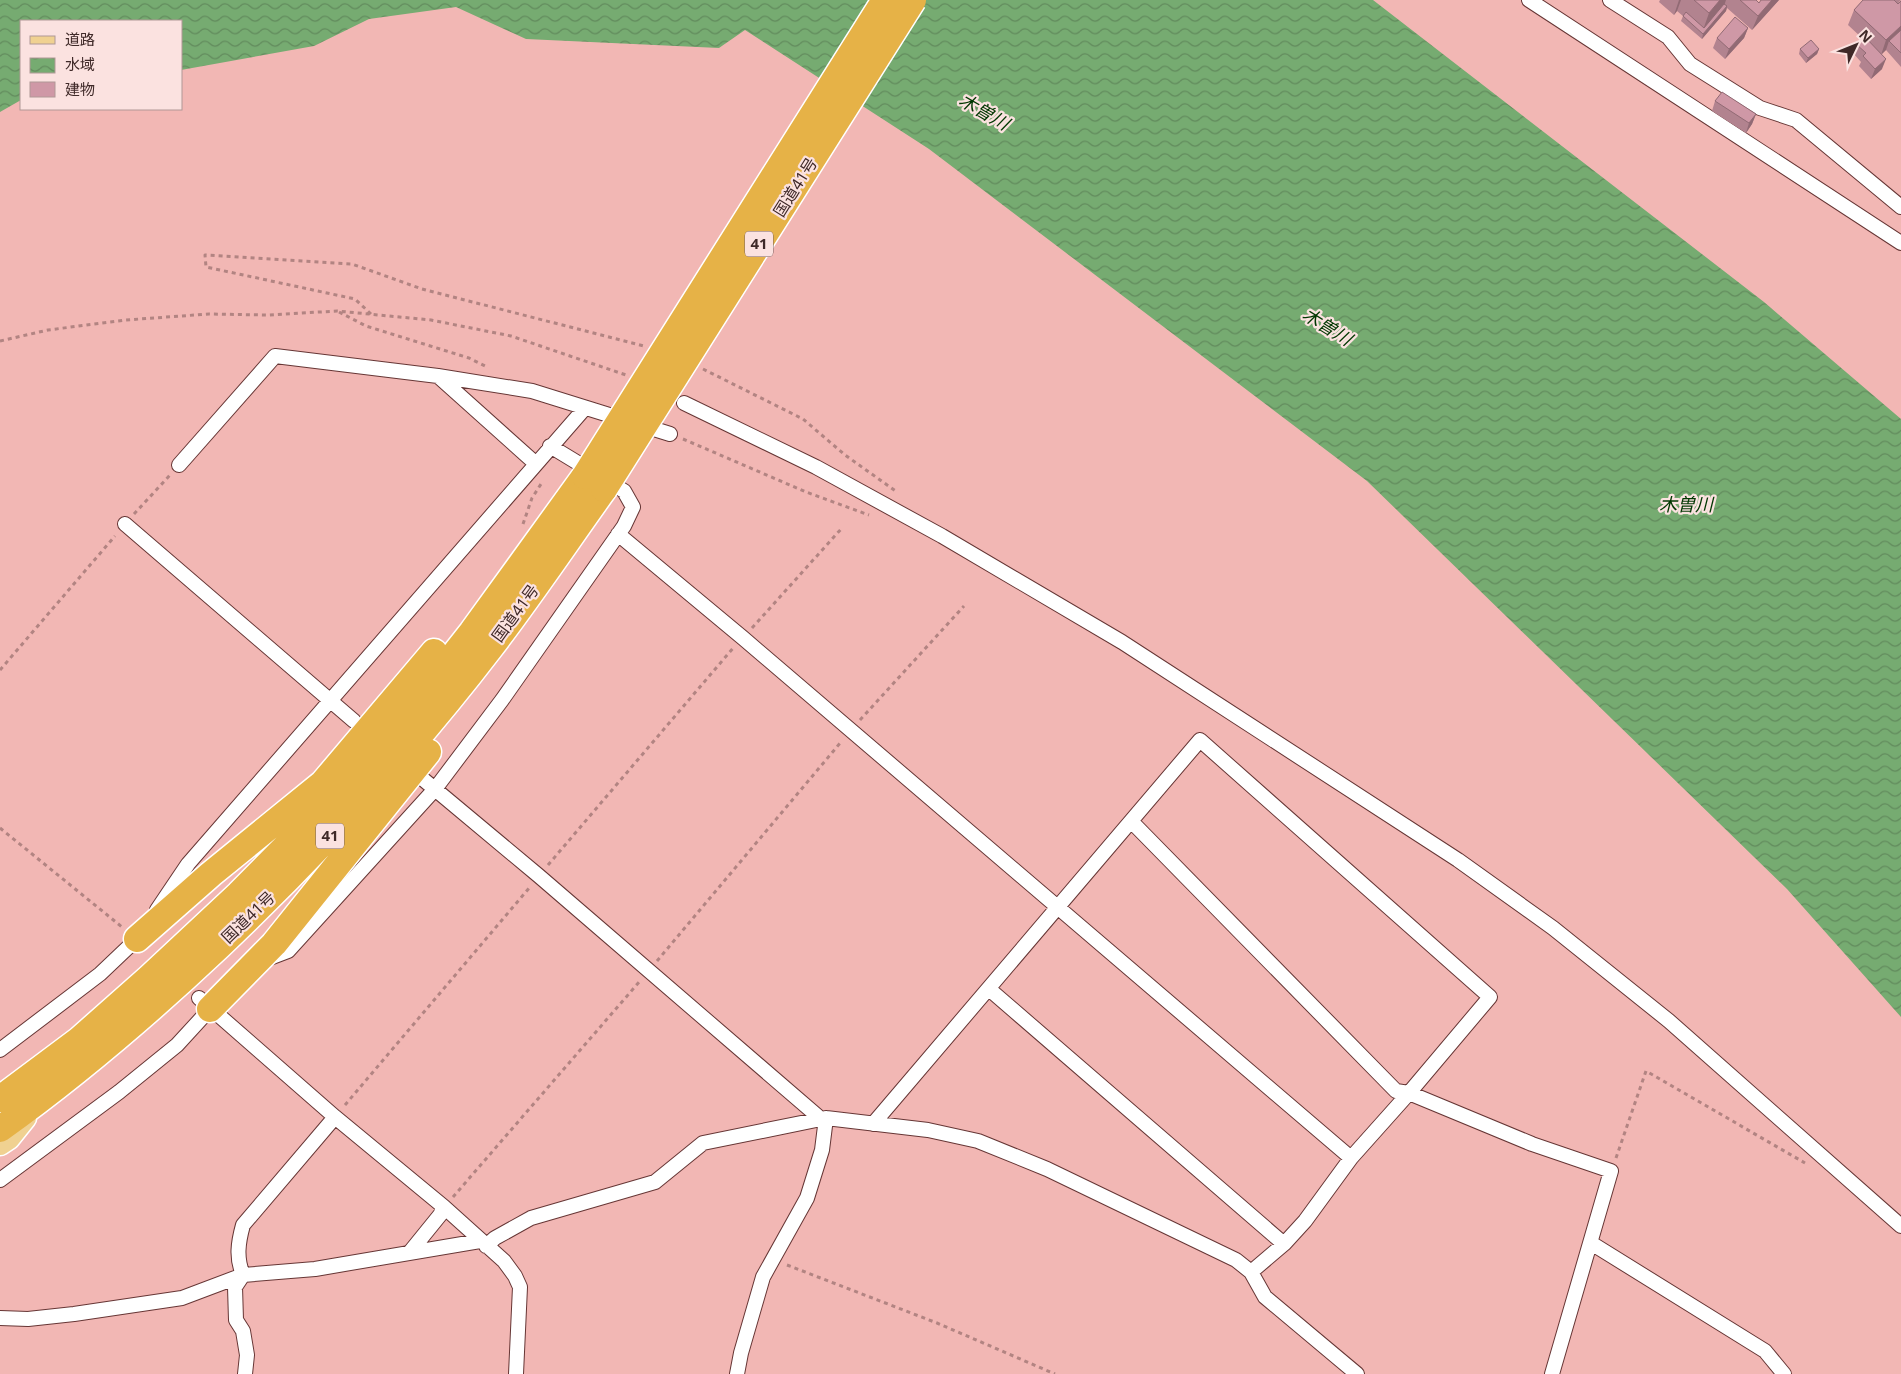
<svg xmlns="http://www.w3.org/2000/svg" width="1901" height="1374" font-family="'Noto Sans','Noto Sans JP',sans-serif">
<defs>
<pattern id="water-waves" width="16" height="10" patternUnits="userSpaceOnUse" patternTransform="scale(1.25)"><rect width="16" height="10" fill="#76ab71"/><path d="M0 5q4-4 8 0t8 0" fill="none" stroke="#628b5d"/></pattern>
</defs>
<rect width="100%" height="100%" fill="#f2b7b4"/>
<path fill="url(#water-waves)" d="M0 0H1373L1764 302 1901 419V1017L1787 889 1367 481 929 149 745 30 719 48 526 39 456 7 369 19 314 46 181 70V21H21V100L0 112Z"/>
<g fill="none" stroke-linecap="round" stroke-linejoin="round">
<g stroke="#663635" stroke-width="16">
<path id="street" d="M1529 0 1901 243
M1610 0 1668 37 1690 64 1760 108 1796 120 1901 207
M438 376 535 463
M684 403 816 467 942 536 1122 642 1458 860 1553 928 1669 1021 1901 1226
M179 465 275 356 438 376 532 391 670 434
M125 524 354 721
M618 534 743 638 1351 1158
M424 780 539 876 821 1119
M1131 821 1396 1091 1409 1093 1532 1144 1611 1171 1552 1374
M157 910 188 864 585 408
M267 959 288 951 435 789 502 700 624 526 633 507 624 491 550 446
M989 989 1284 1244
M199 998 335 1117 444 1207 504 1261 515 1276 520 1287 516 1374
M0 1050 100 974 140 936
M873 1124 1200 740 1490 997 1409 1093 1351 1158 1305 1221 1284 1244 1251 1272
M0 1180 119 1092 177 1045 210 1009
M1591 1243 1765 1351 1784 1374
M486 1246 495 1238 531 1218 655 1182 703 1143 826 1118 928 1130 978 1141 1047 1169 1236 1260 1251 1272 1265 1297 1357 1374
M410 1252 440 1215 444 1207
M0 1318 28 1319 74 1314 182 1298 243 1275 315 1269 480 1241
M245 1374 247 1355 243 1331 236 1320 235 1287 243 1275C236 1258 238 1243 243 1225L335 1117
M737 1374 741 1353 763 1277 807 1198 822 1150 826 1118"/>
</g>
<g stroke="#fff" stroke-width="25">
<path id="primary" d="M0 1144 9 1138 25 1118"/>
</g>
<g stroke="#fff" stroke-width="29">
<path id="highway" d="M137 939 211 874 323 783 434 652
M210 1009 274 944 428 752
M0 1099 79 1040 149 978 239 894 326 806 397 727 472 632 585 476
M0 1129C78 1073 149 1012 218 947 316 854 408 755 490 648 530 596 566 542 604 489"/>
</g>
<path stroke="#b28482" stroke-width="3" stroke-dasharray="4 4" stroke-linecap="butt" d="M339 312 366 326 469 358 487 367
M371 314 355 299 206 267 205 255 352 264 422 289 644 346
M0 341 48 330 126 320 209 314 268 315 337 311 431 320 511 336 626 375
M703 369 803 419 845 455 897 492
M683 439 806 492 869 515
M134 514 171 474
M523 524 532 498 541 484
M752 628 842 528
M0 670 115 536
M860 720 964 606
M0 828 122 927
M548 865 734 647
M657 961 841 742
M345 1105 530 887
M1616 1158 1646 1071 1805 1163
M453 1197 640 981
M787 1265 937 1323 1055 1374"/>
<use href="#street" stroke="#fff" stroke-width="14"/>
<use href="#primary" stroke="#f0d191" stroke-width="22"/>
<use href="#highway" stroke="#e6b247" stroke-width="26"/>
<g stroke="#fff" stroke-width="29" stroke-linecap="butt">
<path id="highway-bridge" d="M585 476 885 0
M604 489 913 0"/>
</g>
<use href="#highway-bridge" stroke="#e6b247" stroke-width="26"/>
</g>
<path fill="#b2838f" d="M1660 0H1756L1759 3 1779 0 1752 30 1727 8 1726 11 1702 39 1681 21 1683 16 1677 11 1674 15 1659 2Z
M1863 0H1901L1898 3 1901 1V67L1886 50 1881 54 1882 69 1871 79 1859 66 1861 62 1853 53 1856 44 1862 38 1848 25 1854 10Z
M1748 28 1744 38 1725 59 1713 48 1717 38Z
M1800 49H1819L1817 54 1806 63 1799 54Z
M1715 101 1756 114 1752 124 1746 133 1712 111Z"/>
<path fill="#916a74" d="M1679 0H1681L1677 11 1674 15Z
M1720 0H1726L1723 9 1702 33 1709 13Z
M1772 0H1779L1752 30 1758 16Z
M1727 6 1726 11 1702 39 1703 34Z
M1901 26V36L1889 41 1886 50 1881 55 1886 40Z
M1748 28 1744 38 1725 59 1729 49Z
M1819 49 1817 54 1806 63 1808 58Z
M1886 59 1882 69 1871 79 1875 69Z
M1756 114 1752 124 1746 133 1749 123Z"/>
<path fill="#cf98a6" stroke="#916a74" d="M1694 0H1720L1709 13Z
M1740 0H1756L1759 3 1761 0H1772L1758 16Z
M1863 0H1894L1898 4 1901 1V26L1886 40 1854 10Z
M1724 4 1727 6 1703 34 1683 16 1686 12 1704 28Z
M1735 17 1748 28 1729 49 1717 38Z
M1901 30V53L1889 41Z
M1864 36 1886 59 1875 69 1863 56 1866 53 1856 44Z
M1811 40 1819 49 1808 58 1800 49Z
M1722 92 1756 114 1749 123 1715 101Z"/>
<g text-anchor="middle" stroke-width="4.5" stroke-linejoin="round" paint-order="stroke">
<g fill="#fbe2e0" stroke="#77605f" stroke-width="1">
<rect x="745" y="231.5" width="28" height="25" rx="4"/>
<rect x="316" y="823.5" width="28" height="25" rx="4"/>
</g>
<g font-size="15" font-weight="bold" fill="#3f2928">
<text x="759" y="249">41</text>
<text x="330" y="841">41</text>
</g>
<g font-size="16" fill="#3f2928" stroke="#fbe2e0">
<text transform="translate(795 187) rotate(-58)" y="6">国道41号</text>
<text transform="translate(515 613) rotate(-54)" y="6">国道41号</text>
<text transform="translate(248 917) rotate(-44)" y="6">国道41号</text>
</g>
<g font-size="18" font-style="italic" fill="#003700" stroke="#fbe2e0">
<text transform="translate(984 112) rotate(30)" y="6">木曽川</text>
<text transform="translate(1327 327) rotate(32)" y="6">木曽川</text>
<text x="1686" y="511">木曽川</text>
</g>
</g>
<rect x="20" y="20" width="162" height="90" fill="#fbe2e0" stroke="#b09896"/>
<rect x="30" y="36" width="25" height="8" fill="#f0d191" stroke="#b09896"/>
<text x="65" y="45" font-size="15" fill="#3f2928">道路</text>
<rect x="30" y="58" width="25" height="15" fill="url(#water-waves)" stroke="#b09896"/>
<text x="65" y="70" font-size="15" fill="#3f2928">水域</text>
<rect x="30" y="82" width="25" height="15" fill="#cf98a6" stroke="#b09896"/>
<text x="65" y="95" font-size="15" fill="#3f2928">建物</text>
<g transform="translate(1856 45) rotate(47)" stroke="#fbe2e0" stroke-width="4" paint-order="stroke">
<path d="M0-4L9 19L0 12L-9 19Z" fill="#3f2928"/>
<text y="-8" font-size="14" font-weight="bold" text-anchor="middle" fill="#3f2928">N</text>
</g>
</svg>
